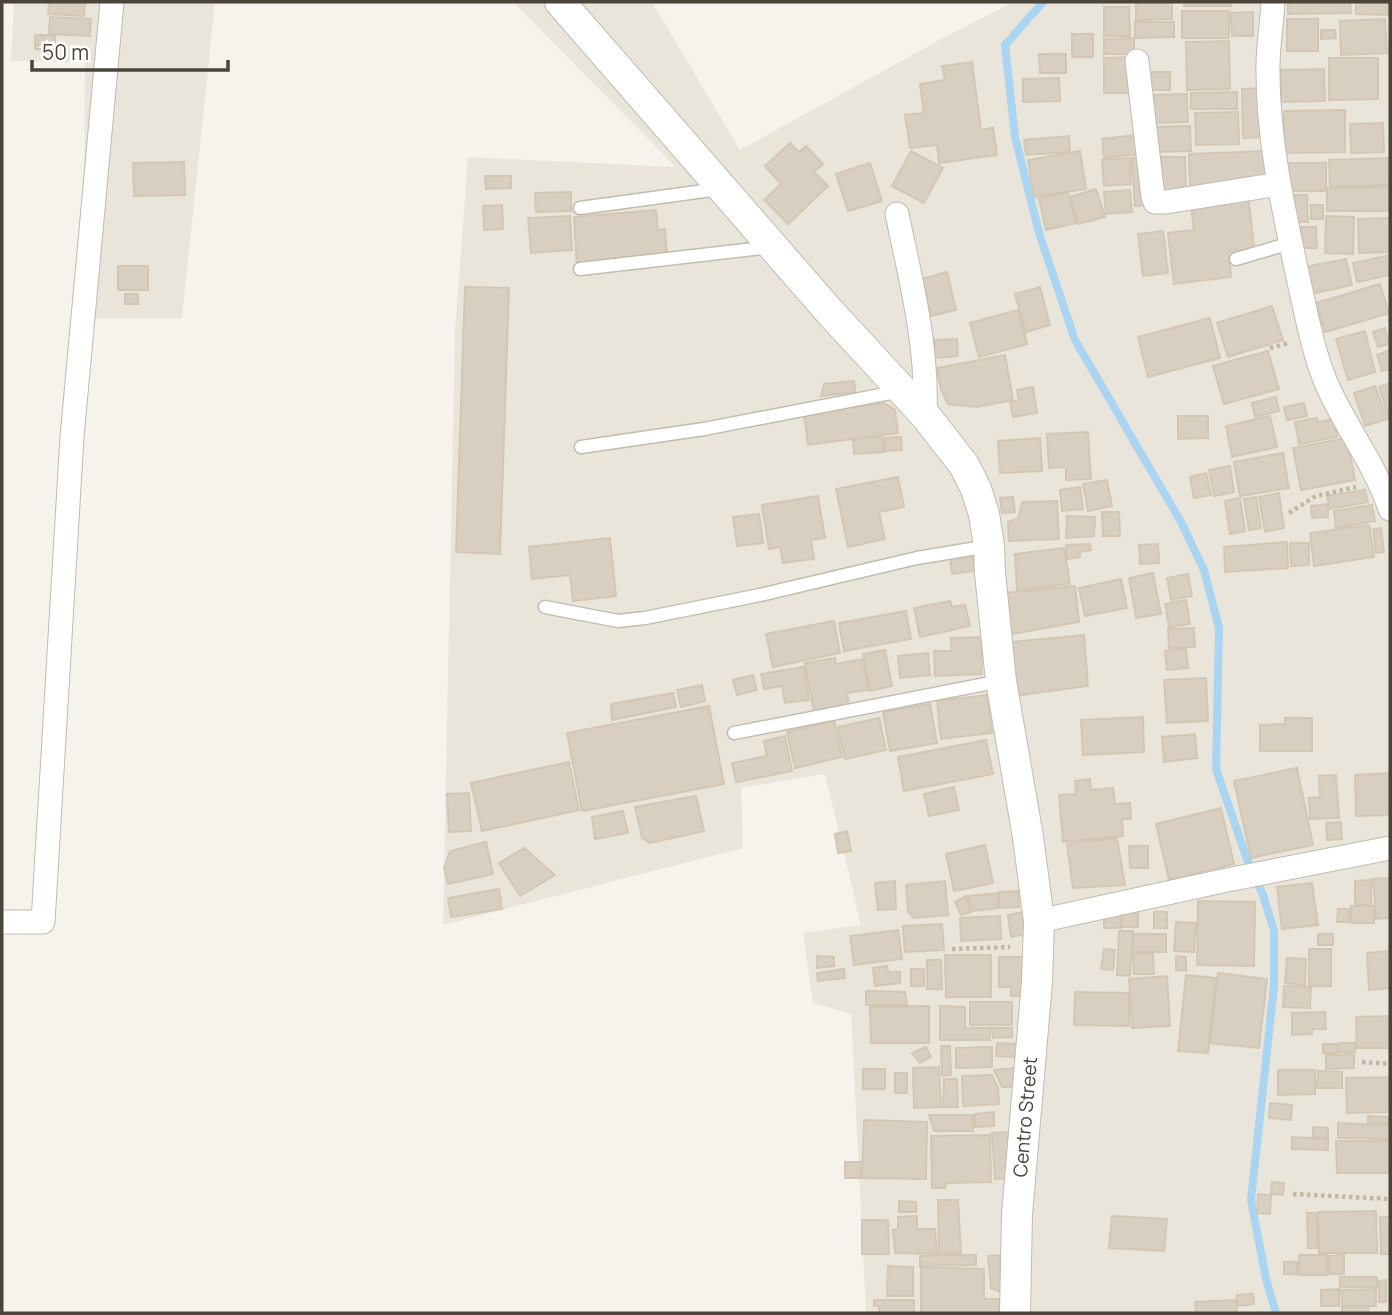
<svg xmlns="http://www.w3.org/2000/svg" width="1392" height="1315" font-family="Manrope,sans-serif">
<rect width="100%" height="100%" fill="#f6f3ec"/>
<path fill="#eae5da" d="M14 2H215L182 318H83L85 63 11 61Z
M513 2H652L740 150 943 38 1014 2H1390V1313H866L851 1014 813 1003 803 933 861 925 825 774 741 788 743 848 443 925 455 332 468 157 676 167Z"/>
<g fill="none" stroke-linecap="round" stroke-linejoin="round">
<path stroke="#a9d4f2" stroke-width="8" d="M1043 2 1005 45 1015 137 1039 233 1075 340 1181 522 1204 570 1219 628 1216 769 1247 859 1263 895 1274 931V986L1251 1200 1266 1279 1276 1313"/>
</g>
<path fill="#d8cfc1" stroke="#d3c7b4" stroke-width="2" d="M49 2H85L84 16 48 14Z
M1136 2H1172V19L1136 20Z
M1184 2H1231V6H1184Z
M1288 2H1350L1351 13 1288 14Z
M1356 2H1389L1388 15 1356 14Z
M1104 7H1129L1130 36H1104Z
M1182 11H1229V38H1182Z
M1253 12V36H1232L1231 13Z
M50 17 91 19 90 36 49 34Z
M1287 19H1318V51H1287Z
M1385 19 1387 53 1341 55 1340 21Z
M1135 22H1174V37L1135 38Z
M1321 30H1335L1336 38 1321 39Z
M1072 34H1093V57H1072Z
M35 35H55V50L35 49Z
M1134 38V54H1104V39Z
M1229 41 1230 89 1187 90 1186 42Z
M1039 54H1066V73H1040Z
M1134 57V93H1104V58Z
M1329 58H1378V99L1329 100Z
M972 62 981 130 993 128 997 155 939 163 937 145 910 148 905 115 924 113 920 84 945 80 942 66Z
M1324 69 1325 101 1281 102V70Z
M1144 72H1170V90H1144Z
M1059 78 1060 101 1023 102V79Z
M1262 88 1264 137 1243 138 1242 89Z
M1237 92V109H1191V93Z
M1187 94 1188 122 1148 123 1147 95Z
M1345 110V152L1284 153V111Z
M1238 112 1239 144 1196 145 1195 113Z
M1383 123 1384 152 1351 153 1350 124Z
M1190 126 1191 151 1151 152 1150 127Z
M1136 135 1138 154 1104 158 1102 139Z
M1069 136 1070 152 1026 155 1024 140Z
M790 143 799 152 806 146 823 164 814 172 828 186 788 224 764 200 781 184 765 166Z
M911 151 943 168 924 203 892 186Z
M1080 151 1086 189 1034 197 1028 160Z
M1266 151 1267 185 1190 188 1189 154Z
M1145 157 1148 205 1135 206 1132 158Z
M1156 157H1185L1186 193 1156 194Z
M1130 158 1131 184 1104 186 1102 160Z
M1388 158 1389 185 1330 187 1329 160Z
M184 162 185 195 134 196 133 163Z
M870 163 882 201 848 211 836 174Z
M1284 163H1326V191H1284Z
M485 176H511V188L486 189Z
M1389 187V211H1327V188Z
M1096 189 1105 217 1078 224 1070 197Z
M1130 190 1132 212 1106 214 1104 192Z
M571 192V211L536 212 535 193Z
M1068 192 1076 223 1046 230 1039 199Z
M1291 195H1307L1308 222H1292Z
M1248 197 1255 253 1229 256 1231 277 1174 284 1168 233 1194 230 1191 205Z
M502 205 503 229 484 230 483 206Z
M1311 205H1323V219H1311Z
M656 210 658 230 665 229 667 258 577 265 574 217Z
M570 216 572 250 531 253 528 218Z
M1326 216 1354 217 1353 254 1325 253Z
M1390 218V252L1359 253 1358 219Z
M1301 227H1316L1317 248H1302Z
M1163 231 1168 273 1143 276 1138 234Z
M1390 255V275L1357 282 1353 263Z
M1346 259 1352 285 1310 294 1305 267Z
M118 266H148V290H118Z
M947 272 956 310 931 316 922 279Z
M1380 284 1389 313 1325 332 1316 303Z
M465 287 509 288 500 554 456 552Z
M1040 287 1050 325 1026 332 1015 294Z
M125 294H138V304H125Z
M1272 306 1283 340 1228 357 1217 323Z
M1018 310 1027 344 979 357 970 323Z
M1210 318 1220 358 1148 377 1138 337Z
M1385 328 1389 344 1378 347 1373 332Z
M1365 331 1375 372 1348 380 1336 339Z
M957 339 958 356 934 358 935 340Z
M1390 350V369L1382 371 1377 355Z
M1268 351 1279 389 1224 404 1213 366Z
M1005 355 1013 400 977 407 948 404 941 389 937 368Z
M854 381 855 392 821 396 824 384Z
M1390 383V417L1389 418 1379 387Z
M1375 386 1387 419 1365 426 1354 393Z
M1033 387 1037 413 1013 417 1010 402 1019 400 1017 390Z
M1276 397 1279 411 1255 417 1252 403Z
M884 403 895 410 898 433 808 445 804 414Z
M1304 403 1307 416 1287 420 1284 407Z
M1178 416H1208V438L1178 439Z
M1270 416 1277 447 1232 457 1226 426Z
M1317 418 1318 422 1334 419 1337 437 1299 444 1295 422Z
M1088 432 1091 479 1066 480V467L1049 468 1047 434Z
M882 437 884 452 854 454 853 439Z
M901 437 902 450 885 451 884 438Z
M1040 438 1042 471 1000 473 998 441Z
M1347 438 1355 480 1301 490 1293 448Z
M1283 453 1289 488 1240 496 1234 462Z
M1230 466 1234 492 1214 496 1209 470Z
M1206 473 1211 495 1194 498 1190 477Z
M898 477 904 507 879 512 885 539 848 547 836 489Z
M1107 480 1112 506 1088 511 1083 484Z
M1080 487 1083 509 1062 511 1060 490Z
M1365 490 1368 502 1330 509 1327 496Z
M1279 493 1284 528 1265 532 1259 497Z
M818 496 825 538 811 540 814 559 783 563 780 547 769 549 762 505Z
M1013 497 1015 512 1002 513 1000 498Z
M1256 497 1261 528 1249 530 1244 499Z
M1240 498 1245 531 1230 534 1225 501Z
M1057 501 1059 539 1009 541 1008 522 1018 519 1022 502Z
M1328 504V517L1312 518 1311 506Z
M1372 505 1375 521 1336 528 1334 511Z
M1102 512H1119L1120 536H1103Z
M759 514 763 543 737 546 733 517Z
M1067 516 1095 517 1094 536 1066 538Z
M1369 525 1374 557 1314 566 1310 533Z
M1381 528 1384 552 1376 553 1373 529Z
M610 538 616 596 573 601 570 575 532 579 529 547Z
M1287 542 1288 568 1225 572 1224 547Z
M1290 543H1309V565L1291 566Z
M1090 544 1091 550 1080 552V557L1067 559 1066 545Z
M1158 544 1159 563 1140 564 1139 545Z
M1064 548 1070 584 1017 590 1015 554Z
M973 554 975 571 952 574 950 557Z
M1153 573 1161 614 1136 618 1129 578Z
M1188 574 1192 596 1171 600 1167 578Z
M1121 579 1127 608 1085 616 1079 588Z
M1075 586 1079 622 1011 634 1007 593Z
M1186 600 1190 624 1169 627 1165 604Z
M950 601 952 607 965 605 970 626 920 637 914 608Z
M906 611 911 639 844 651 839 623Z
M834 621 840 653 773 667 766 634Z
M1194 628 1195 647 1169 648 1168 629Z
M1084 635 1088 686 1015 696 1012 642Z
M981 637 982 674 935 676 934 651H952L951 638Z
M1186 649 1188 668 1167 670 1165 651Z
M885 650 892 686 870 691 863 654Z
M928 653 930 675 900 678 898 656Z
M835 658 836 664 863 659 868 690 847 693 849 706 814 712 805 663Z
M804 667 809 700 785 703 782 686 764 689 761 674Z
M753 675 757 690 737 695 733 680Z
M1206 678 1208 721 1167 723 1164 680Z
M702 685 705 701 681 707 677 690Z
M673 693 676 707 612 720 611 704Z
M987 695 992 733 941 739 937 701Z
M930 704 937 743 890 751 883 712Z
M709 706 724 784 582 811 567 733Z
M1143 717 1144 752 1083 755 1081 720Z
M879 718 886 750 845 759 838 727Z
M1285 718H1312V751H1260V725L1285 724Z
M834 721 842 757 795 768 787 732Z
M1195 734 1197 758 1164 762 1162 737Z
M785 736 792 771 736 782 732 763 767 756 764 741Z
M986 740 993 774 904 791 898 757Z
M569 762 579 810 482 831 471 783Z
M1297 768 1313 845 1251 858 1234 781Z
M1390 773V815L1356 816 1355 775Z
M1336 775 1339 818 1310 819 1309 798 1320 797 1319 776Z
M1090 779 1091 790 1113 788 1115 804 1130 803 1131 819H1122L1123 836 1063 842 1059 795 1076 794 1075 781Z
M954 787 959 810 929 816 924 794Z
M469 793 471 831 449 832 447 794Z
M696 796 704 831 650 843 642 838 635 807Z
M1221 808 1234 864 1169 880 1156 824Z
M623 811 628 833 595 839 592 817Z
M1341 822 1342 839 1327 840 1326 823Z
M847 831 851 851 838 853 835 834Z
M1117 838 1125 885 1073 888 1067 844Z
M486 842 493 874 448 884 444 868 450 851Z
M985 845 993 883 954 891 946 854Z
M1129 846H1148V868H1130Z
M524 848 555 875 520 896 499 863Z
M1390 878V918L1376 919 1373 879Z
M1371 880V904L1355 905V881Z
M895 881 896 909 878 910 875 883Z
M945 881 948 915 914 918 908 912 906 885Z
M1312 883 1318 925 1282 929 1277 887Z
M499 889 502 909 451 917 448 898Z
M1018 891 1019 907 999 908V892Z
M998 893V908L973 911 968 896Z
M966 896 971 912 961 915 955 902Z
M1198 901 1255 902 1254 966 1197 965Z
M1351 906H1374V923H1351Z
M1338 909H1349V922H1337Z
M1122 911H1138V927H1122Z
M1024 912 1026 934 1011 937 1008 915Z
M1104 912H1121V928H1104Z
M1154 912H1167V928H1154Z
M1000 916 1001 939 961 941 960 918Z
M1176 922 1196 923 1194 952 1174 951Z
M942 924 944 950 905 952 903 926Z
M898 930 902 959 854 965 850 936Z
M1119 931H1133L1130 976 1117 975Z
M1133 934H1166V952H1133Z
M1318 934H1333V945H1318Z
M1104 949 1115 950 1113 970 1101 969Z
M1309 949H1331V986H1309Z
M1390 951V988L1369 990 1367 953Z
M1133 954H1153L1154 974H1134Z
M945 955H991V997H946Z
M817 956 834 957V966L817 968Z
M1176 956 1186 957V971L1176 970Z
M999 957H1023L1024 996H1011V987H999Z
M1287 958 1306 959 1305 985 1285 983Z
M927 960H941L942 989H927Z
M887 966 888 972H900V983L875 986 873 968Z
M844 969 845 978 818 981 817 973Z
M911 969H924V986H911Z
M1218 973 1267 979 1259 1048 1210 1043Z
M1186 975 1216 978 1208 1053 1178 1051Z
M1167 976 1170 1026 1132 1028 1129 979Z
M1284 986 1311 987 1310 1008 1283 1007Z
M866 991 905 992 907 1005H866Z
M1075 992 1129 993V1026L1074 1025Z
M970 1002H1012V1025H970Z
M929 1006V1043H871L870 1007Z
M940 1006 965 1007V1028H990V1040H940Z
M1325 1012 1326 1029H1312V1034L1292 1035V1013Z
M1390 1016V1048H1357L1356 1017Z
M992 1028H1012V1037L993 1038Z
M997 1043 1016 1044V1057L996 1056Z
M1339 1043H1355V1052H1339Z
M1323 1044H1337V1053H1323Z
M941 1046H950L951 1075 942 1076Z
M926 1047 931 1057 920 1063 912 1053Z
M992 1047V1067L956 1068V1048Z
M1354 1054V1068L1326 1069V1055Z
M939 1067 941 1107 914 1108 913 1068Z
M1015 1068 1017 1087H1002L994 1070Z
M863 1069H885V1089H863Z
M1278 1070H1315V1094L1278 1095Z
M1318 1071 1342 1072V1088H1317Z
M895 1073H907V1093H895Z
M992 1075 998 1088 999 1104 963 1106 962 1076Z
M1390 1077V1112L1347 1113 1346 1078Z
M944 1079H957L958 1107H943Z
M1270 1103 1292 1105 1291 1120 1269 1118Z
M994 1112V1126L975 1127V1114Z
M929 1115H973V1131H934Z
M1368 1116 1388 1117V1124L1368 1123Z
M864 1120 927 1122 926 1179 862 1178Z
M1338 1123 1390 1125V1139L1338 1138Z
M1313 1127 1328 1128V1138L1313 1137Z
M1010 1132 1013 1178 995 1179 992 1133Z
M990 1135 991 1182 947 1183 945 1188H932L931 1136Z
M1292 1137 1328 1139V1150L1292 1149Z
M1336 1141H1390V1173H1337Z
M845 1162H861V1178H845Z
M1272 1182 1284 1183 1283 1195 1271 1194Z
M1258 1194 1271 1195 1270 1214 1257 1213Z
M938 1200H958L961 1253 939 1254Z
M899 1201 916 1202V1212H899Z
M1376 1211 1377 1253H1319L1318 1212Z
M1307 1213H1317V1248H1308Z
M917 1216V1229H935L937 1254 895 1253 893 1230 898 1229V1217Z
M1112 1216 1167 1219 1164 1251 1109 1248Z
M1380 1217H1390V1254H1381Z
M862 1220H888L889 1254H862Z
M976 1255V1265L920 1266V1256Z
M999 1255 1002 1293 991 1288 988 1256Z
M1299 1255H1327V1275H1299Z
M1344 1255V1274H1329V1256Z
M1284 1262H1297V1274H1284Z
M888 1266 913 1267V1296H887Z
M921 1267 984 1269V1299H999V1313H921Z
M1340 1277H1377V1287H1340Z
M1386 1280V1302H1379V1281Z
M1339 1289V1306H1321V1290Z
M1376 1289V1306H1342L1341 1290Z
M1253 1294 1254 1304 1237 1306V1295Z
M874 1300H914V1313H879V1306H874Z
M1236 1300 1237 1313H1196L1195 1302Z
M1342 1307H1368V1313H1342Z"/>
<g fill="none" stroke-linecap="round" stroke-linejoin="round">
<g stroke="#c2bbae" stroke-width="15">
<path id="service" d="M580 208 719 189
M1236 259 1291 243
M580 269 771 247
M581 447 704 429 901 391
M545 607 618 621 645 618 760 595 917 558 989 546
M734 733 1001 681"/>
</g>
<g stroke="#c2bbae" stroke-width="25">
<path id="minor" d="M1273 2C1272 23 1268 45 1268 66 1267 138 1284 212 1299 282 1307 317 1313 352 1327 385 1346 428 1375 464 1390 509
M1137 61 1153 197 1155 202H1166L1279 184
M897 214C911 281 928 346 925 415
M1039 921 1227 880 1390 848
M2 922H43L72 437 112 2"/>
</g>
<g stroke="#c2bbae" stroke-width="32">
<path id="tertiary" d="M560 2 829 311 925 415 964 465 976 489 984 514 989 546 990 573 1001 681 1028 837 1039 921 1037 982 1017 1214 1015 1313"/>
</g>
<path stroke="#c4b79f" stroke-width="4.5" stroke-dasharray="3.5 3.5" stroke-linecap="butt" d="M1270 348 1289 343
M1289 513 1316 496 1356 487
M952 949 1010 947
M1362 1062 1390 1064
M1293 1194 1390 1199"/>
<use href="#service" stroke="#fff" stroke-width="12"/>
<use href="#minor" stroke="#fff" stroke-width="23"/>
<use href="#tertiary" stroke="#fff" stroke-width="30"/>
</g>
<g text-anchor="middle" stroke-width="6" stroke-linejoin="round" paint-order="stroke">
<g font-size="19" fill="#4b4439" stroke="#fff">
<text transform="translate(1025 1117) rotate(-85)" y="7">Centro Street</text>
</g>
</g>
<rect width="1392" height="1315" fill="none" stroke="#4b4439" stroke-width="7"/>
<path d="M32 60v10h196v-10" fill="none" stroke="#4b4439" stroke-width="3.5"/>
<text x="42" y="60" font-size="21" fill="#4b4439" stroke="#ffffff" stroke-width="5" paint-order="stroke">50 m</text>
</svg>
